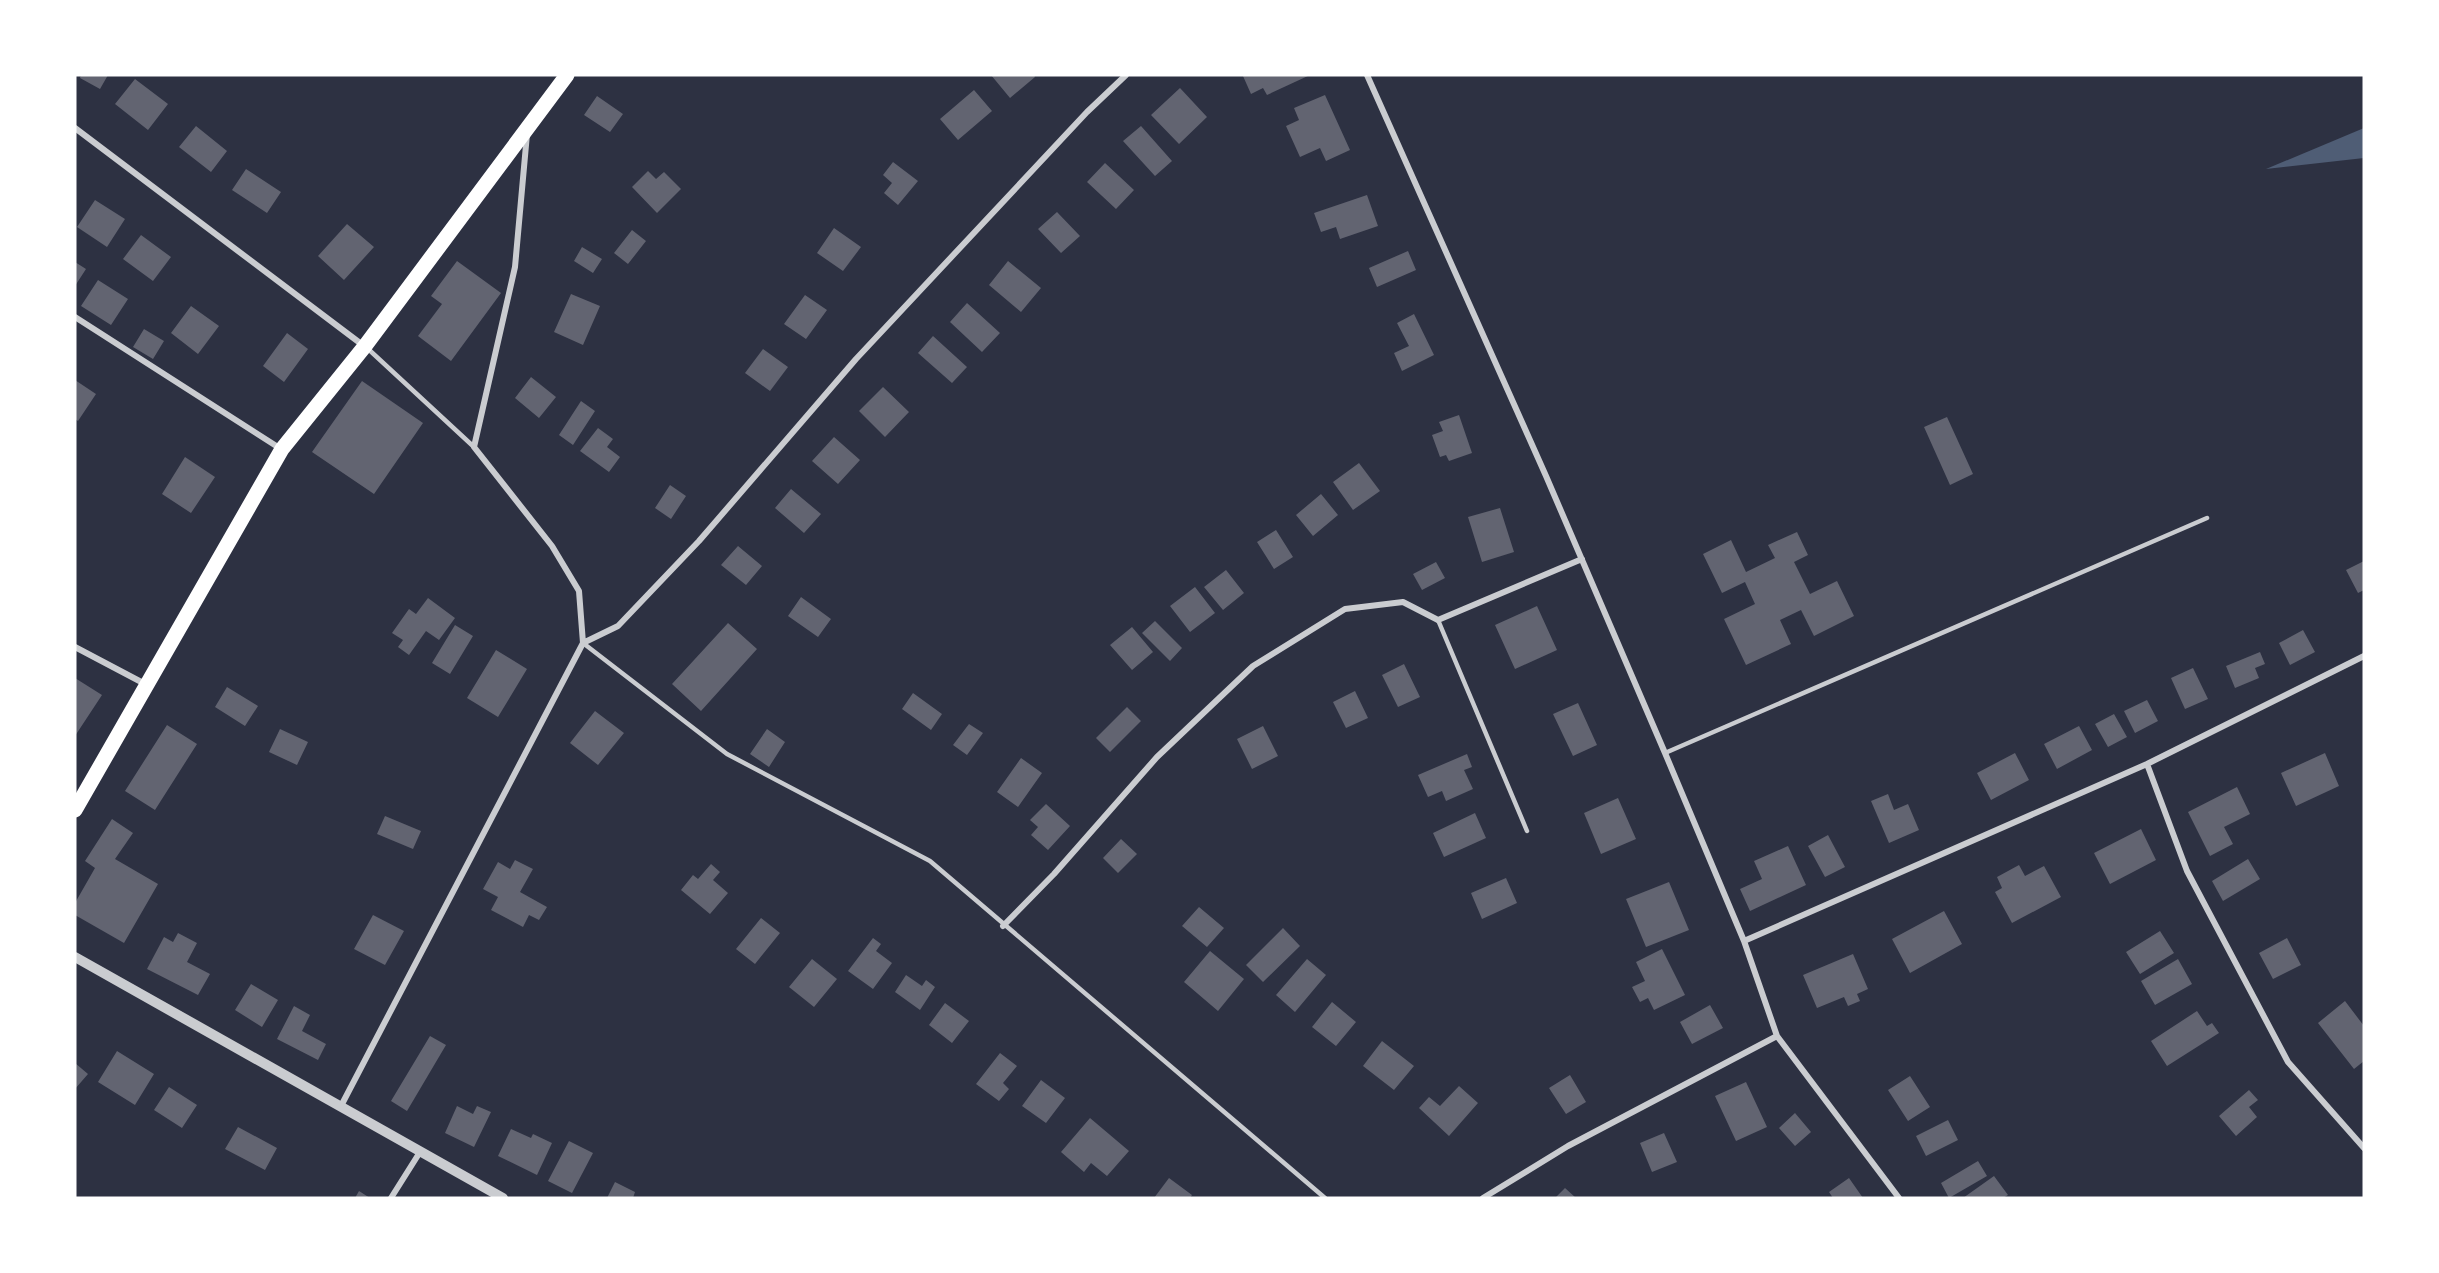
<svg xmlns="http://www.w3.org/2000/svg" width="2439" height="1273" font-family="'PT Sans',sans-serif">
<rect width="100%" height="100%" fill="#2d3142"/>
<path fill="#4f5d75" d="M2364 128V158L2266 169Z"/>
<path fill="#626471" d="M81 75H108L100 89 80 78Z
M991 75H1034L1035 77 1010 98Z
M1310 75 1267 95 1263 88 1251 94 1243 76Z
M135 79 168 104 148 130 115 104Z
M1180 88 1207 117 1179 144 1151 115Z
M974 90 992 111 958 140 940 119Z
M1325 95 1350 150 1326 161 1320 148 1300 157 1286 126 1299 120 1294 108Z
M597 96 623 114 610 132 584 115Z
M196 126 227 151 211 172 179 147Z
M1141 126 1172 161 1155 176 1123 141Z
M893 162 918 181 898 205 884 193 892 183 883 175Z
M1105 163 1134 190 1116 209 1087 182Z
M246 169 281 192 267 213 232 190Z
M648 171 656 179 664 172 681 189 657 213 632 187Z
M1367 195 1378 226 1340 239 1336 227 1321 232 1314 213Z
M95 200 125 219 107 247 77 227Z
M1057 212 1080 236 1061 253 1038 229Z
M347 224 374 247 344 280 318 256Z
M834 228 861 247 843 271 817 253Z
M632 230 646 241 628 264 614 253Z
M141 235 171 257 153 281 123 259Z
M582 247 602 259 593 273 574 261Z
M1408 251 1416 270 1377 287 1369 268Z
M457 261 501 293 451 361 418 336 442 304 431 296Z
M1008 261 1041 288 1021 312 989 285Z
M75 262 86 269 75 286Z
M98 280 128 299 111 325 81 306Z
M571 294 600 306 583 345 554 332Z
M805 295 827 310 806 339 784 324Z
M967 303 1000 333 982 352 950 322Z
M191 306 219 326 198 354 171 333Z
M1414 314 1434 355 1402 371 1394 353 1409 346 1397 323Z
M144 329 164 341 153 359 133 347Z
M287 333 308 349 284 382 263 366Z
M933 336 967 367 952 383 918 353Z
M763 349 788 367 770 391 745 373Z
M531 377 556 397 539 418 515 398Z
M75 380 96 394 78 421 75 419Z
M362 381 423 423 374 494 312 452Z
M883 387 909 412 885 437 859 411Z
M581 401 595 411 573 445 559 435Z
M1459 415 1472 453 1449 461 1446 455 1440 457 1432 435 1443 431 1439 422Z
M1947 417 1973 474 1950 485 1924 427Z
M598 428 613 439 607 447 620 457 609 472 580 451Z
M834 437 860 460 838 484 812 461Z
M185 457 215 477 191 513 162 494Z
M1359 463 1380 491 1353 510 1333 482Z
M670 485 686 496 671 519 655 508Z
M791 489 821 514 804 533 775 508Z
M1321 494 1338 515 1313 536 1296 515Z
M1500 508 1514 552 1482 562 1468 517Z
M1276 530 1293 557 1274 569 1257 542Z
M1797 532 1808 555 1794 562 1810 594 1837 581 1854 616 1814 636 1801 610 1780 620 1791 644 1746 665 1724 619 1755 604 1745 582 1722 593 1703 554 1731 540 1746 572 1775 558 1768 545Z
M738 546 762 566 746 585 721 565Z
M2364 561V590L2358 593 2346 570Z
M1436 562 1445 578 1422 590 1413 574Z
M1226 570 1244 593 1223 610 1204 587Z
M1195 587 1215 613 1190 632 1170 606Z
M801 597 831 619 818 637 788 616Z
M428 598 455 618 439 640 426 631 409 655 398 647 403 640 392 633 409 609 416 614Z
M1537 606 1557 650 1515 669 1495 625Z
M1155 621 1182 648 1170 661 1142 633Z
M728 623 757 649 701 711 672 684Z
M455 625 473 636 450 674 432 663Z
M1132 627 1153 652 1132 670 1110 645Z
M2303 630 2315 652 2290 665 2279 643Z
M496 650 527 669 498 717 467 698Z
M2260 652 2265 664 2255 668 2259 678 2235 688 2226 666Z
M1404 664 1420 697 1398 707 1382 675Z
M2193 668 2208 699 2185 709 2171 678Z
M75 678 102 695 75 736Z
M227 687 258 706 245 726 215 707Z
M1355 691 1368 718 1346 728 1333 702Z
M913 693 942 714 931 730 902 709Z
M2147 700 2158 721 2135 733 2124 711Z
M1578 703 1597 745 1573 756 1553 714Z
M1127 707 1141 721 1110 752 1096 738Z
M595 711 624 733 598 765 570 743Z
M2114 714 2127 737 2108 747 2095 724Z
M969 724 983 733 967 755 953 745Z
M167 725 197 744 155 810 125 791Z
M1263 726 1278 756 1252 769 1237 739Z
M2079 726 2092 750 2057 769 2044 744Z
M280 729 308 742 297 765 269 752Z
M767 729 785 742 769 767 750 754Z
M2015 753 2029 780 1991 800 1977 773Z
M2325 753 2339 786 2296 806 2281 773Z
M1467 754 1472 767 1464 770 1473 789 1446 801 1442 791 1428 797 1418 775Z
M1021 758 1042 773 1018 807 997 792Z
M2237 787 2250 814 2224 827 2233 844 2210 856 2188 812Z
M1888 794 1894 810 1908 804 1919 830 1889 843 1871 801Z
M1618 798 1636 839 1601 854 1584 813Z
M1046 804 1070 826 1048 850 1031 835 1038 827 1030 820Z
M1475 813 1486 838 1444 857 1433 833Z
M385 816 421 831 413 849 377 834Z
M112 819 133 833 115 859 158 884 124 943 75 915V903L95 868 85 861Z
M2141 829 2156 860 2110 884 2094 853Z
M1828 835 1845 867 1825 877 1808 846Z
M1121 839 1137 854 1118 873 1103 858Z
M1788 846 1806 885 1750 911 1740 889 1762 879 1754 861Z
M2248 859 2260 879 2223 901 2212 881Z
M515 860 533 869 520 892 547 907 539 920 529 915 523 927 491 910 498 897 483 889 498 862 510 869Z
M711 864 720 872 713 880 728 893 710 914 681 890 693 875 698 879Z
M2019 865 2025 876 2044 866 2061 897 2012 923 1995 892 2002 888 1997 877Z
M1506 878 1517 903 1482 919 1471 893Z
M1669 882 1689 930 1646 947 1626 899Z
M1199 907 1224 928 1207 947 1182 926Z
M1944 911 1962 944 1910 973 1892 939Z
M373 915 404 931 385 965 354 949Z
M761 918 780 933 755 964 736 949Z
M1283 928 1300 946 1263 982 1246 965Z
M2160 931 2174 953 2140 974 2126 952Z
M178 933 197 943 187 962 210 974 198 995 147 969 164 937 173 942Z
M873 938 881 944 876 951 892 963 873 989 848 971Z
M2287 938 2301 965 2273 979 2259 953Z
M1662 949 1685 995 1654 1010 1648 998 1640 1002 1632 987 1645 981 1636 962Z
M1210 951 1244 979 1218 1011 1184 982Z
M1853 954 1868 989 1857 994 1860 1001 1848 1006 1844 997 1817 1008 1803 975Z
M812 959 837 979 814 1007 789 987Z
M1307 959 1326 975 1295 1012 1276 995Z
M2178 959 2192 984 2155 1005 2141 981Z
M906 975 922 986 926 980 935 987 920 1010 895 992Z
M251 984 278 1000 262 1027 235 1010Z
M2345 1001 2364 1026V1061L2354 1069 2318 1023Z
M1332 1002 1356 1022 1336 1046 1312 1027Z
M945 1003 969 1021 952 1043 929 1025Z
M1710 1005 1723 1028 1692 1044 1680 1022Z
M294 1006 310 1015 302 1031 326 1044 318 1060 277 1039Z
M2197 1011 2207 1026 2212 1023 2219 1033 2167 1066 2151 1041Z
M430 1036 446 1045 407 1111 391 1101Z
M1382 1041 1414 1066 1394 1090 1363 1066Z
M117 1051 154 1074 135 1105 98 1082Z
M1000 1053 1017 1066 1003 1083 1009 1089 999 1101 976 1084Z
M75 1063 88 1074 75 1089Z
M1570 1075 1586 1102 1566 1114 1549 1088Z
M1910 1076 1930 1107 1908 1121 1888 1090Z
M1041 1080 1065 1098 1046 1123 1022 1106Z
M1746 1082 1767 1127 1736 1141 1715 1096Z
M1459 1086 1478 1103 1449 1136 1419 1108 1429 1097 1440 1106Z
M169 1087 197 1105 182 1128 154 1110Z
M2249 1090 2258 1100 2249 1107 2257 1117 2236 1136 2219 1116Z
M457 1106 473 1114 477 1106 491 1112 474 1147 445 1133Z
M1795 1113 1811 1132 1795 1146 1779 1128Z
M1090 1118 1129 1151 1107 1176 1091 1163 1084 1172 1061 1152Z
M1948 1120 1958 1140 1926 1156 1916 1136Z
M238 1127 277 1148 265 1170 225 1149Z
M511 1129 531 1138 533 1134 552 1143 537 1175 498 1156Z
M1664 1133 1677 1162 1652 1172 1640 1143Z
M569 1141 593 1153 572 1193 548 1181Z
M1978 1161 1987 1176 1949 1198 1941 1183Z
M1994 1176 2008 1195 2003 1198H1963Z
M1169 1178 1192 1195 1190 1198H1154Z
M1849 1178 1863 1198H1833L1829 1192Z
M615 1182 635 1192 633 1198H607Z
M1565 1188 1576 1198H1555Z
M359 1191 370 1198H355Z"/>
<g fill="none" stroke-linecap="round" stroke-linejoin="round">
<path stroke="#caccd0" stroke-width="4.5" d="M366 347 474 447
M1438 620 1527 831
M583 643 727 754 930 861 1325 1198
M1665 753 2207 518"/>
<path stroke="#caccd0" stroke-width="6" d="M1367 75 1546 476 1665 753 1744 941 1777 1036 1899 1198
M75 128 364 346
M527 134 515 267 474 447 552 546 579 591 583 643
M75 317 281 449
M75 647 147 685
M2147 764 2187 871 2288 1062 2364 1148
M1003 926 1054 874 1157 757 1253 666 1345 609 1403 602 1438 620 1582 559
M1744 941 2147 764 2364 656
M341 1106 583 643 618 626 699 541 856 359 1087 112 1126 75
M391 1198 420 1152
M1483 1198 1568 1146 1777 1036"/>
<path stroke="#caccd0" stroke-width="10" d="M75 957 503 1198"/>
<path stroke="#fff" stroke-width="15" d="M75 810 282 449 365 346 567 75"/>
</g>
<rect width="2439" height="1273" fill="none" stroke="#ffffff" stroke-width="153"/>
</svg>
